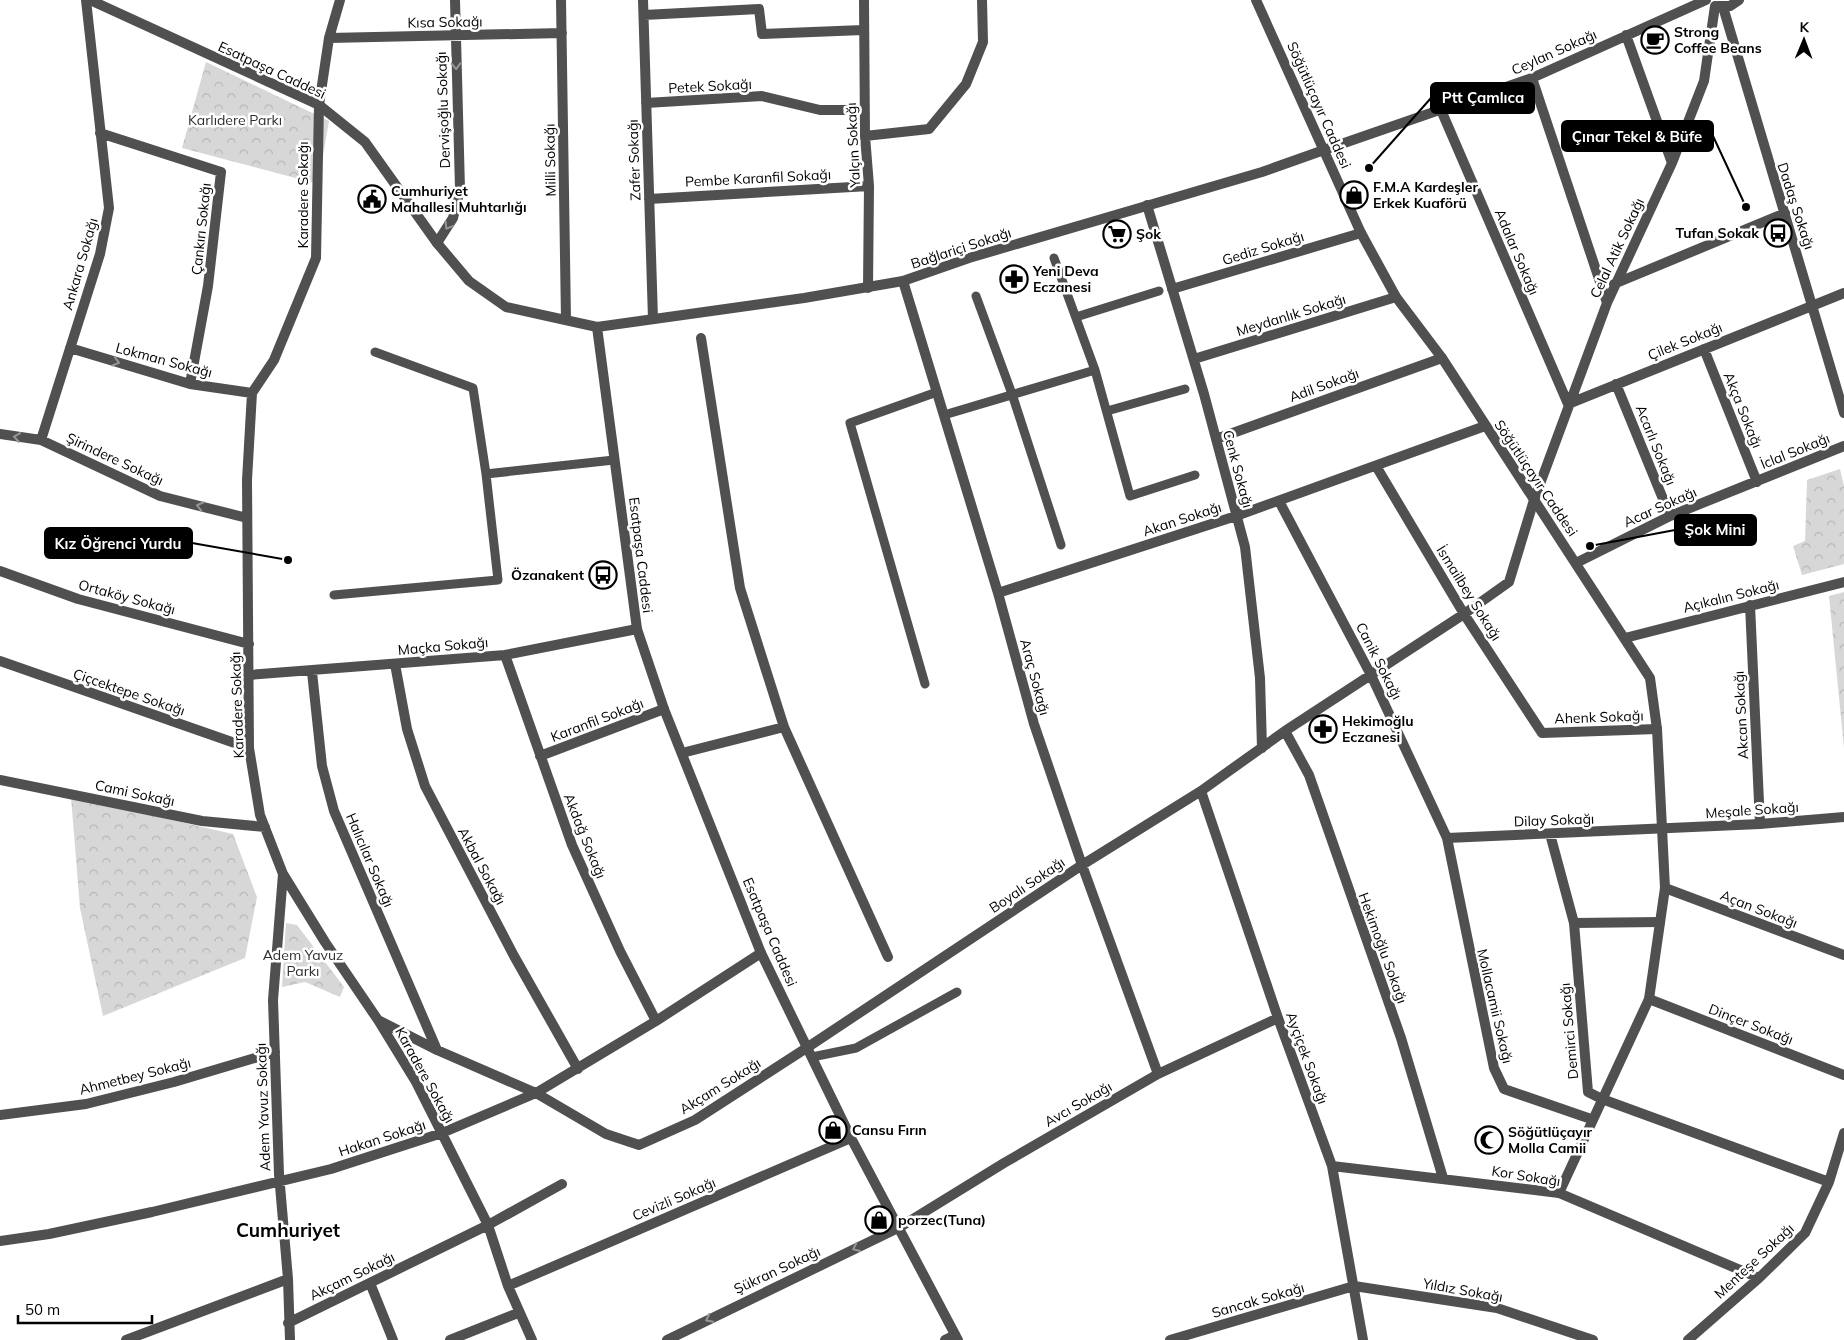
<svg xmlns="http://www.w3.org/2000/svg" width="1844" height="1340" font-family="Mulish,sans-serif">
<defs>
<pattern id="forest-crowns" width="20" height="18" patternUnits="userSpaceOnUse" patternTransform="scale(1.25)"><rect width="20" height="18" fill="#d7d7d7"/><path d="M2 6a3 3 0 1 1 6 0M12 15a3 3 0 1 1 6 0" fill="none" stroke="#b7b7b7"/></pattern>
</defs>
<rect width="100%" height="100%" fill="#fff"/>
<path fill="url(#forest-crowns)" d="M206 62 329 121 318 184 182 148Z
M1840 469 1844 486V564L1802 575 1793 546 1805 541 1807 480Z
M1844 592V748L1829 596Z
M71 797 233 834 257 897 245 958 103 1016 80 908Z
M286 923 297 925 344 987 340 997 305 982 282 987Z"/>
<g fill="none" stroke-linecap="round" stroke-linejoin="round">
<path stroke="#505050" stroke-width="9" d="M976 296 1012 394 1061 545
M1076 317 1159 291
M1095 370 1130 496 1195 475
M1107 411 1185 389
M944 415 1095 370 1054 258
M486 474 614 460
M334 595 498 580 486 474 473 388 375 352
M925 684 850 423 937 392
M812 1057 856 1048 957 992"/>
<path stroke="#505050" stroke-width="10" d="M340 0 329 38 319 105 316 258 274 360 252 393 247 480 249 748 260 815 283 874 325 942 378 1020 416 1082 488 1225 508 1286 532 1340
M561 0 566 320
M643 0 653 319
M864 0 865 136 869 186 868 288
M1718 6H1730L1739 0
M1723 7 1844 413
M644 15 759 9 762 34 863 30
M1626 35 1672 163
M329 38 562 33
M1532 78 1607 303
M646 103 762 96 820 110H864
M1441 110 1568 404 1844 293
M100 133 221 172 208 286 190 384
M865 136 929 129 966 84 983 42 982 0
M1324 150 1532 78 1706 0
M649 199 869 186
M1147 205 1204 394 1245 547 1260 678 1262 748
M437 243 453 218 460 189 455 0
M903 281 998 593 1034 724 1082 865 1158 1074
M1614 284 1785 213
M1172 289 1361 233
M701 338 740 588 784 727 888 957
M70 348 190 384 252 393
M1704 349 1757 482
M1194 359 1396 297
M1616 384 1670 516
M0 434 41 440 160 496 247 518
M1216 439 1442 358
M41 440 100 254 109 208 86 0
M1376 466 1464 614 1542 733 1657 729
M1279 501 1371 675 1447 838 1494 1068 1504 1089 1591 1119
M1576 563 1670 516 1844 446
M0 571 78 599 249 644
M998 593 1236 516 1485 426
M1750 605 1760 824
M1625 638 1844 582
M505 655 572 845 620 951 656 1021
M0 661 249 748
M395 664 407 729 425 786 514 956 578 1069
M312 672 322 766 334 811 437 1050
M249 675 505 655 637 629
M1285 731 1309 775 1401 1038 1443 1178
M682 753 784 727
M540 756 664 709
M0 780 202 821 265 827
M1201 791 1278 1018 1332 1166 1363 1340
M1550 834 1574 923 1588 1092 1602 1099 1829 1182
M1447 838 1760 824 1844 817
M283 874 273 1000 279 1174 288 1279 290 1340
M1665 888 1844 955
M1574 923 1660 922
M1649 999 1844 1075
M378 1020 437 1050 536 1093 606 1134 639 1145 695 1120 808 1047 1082 865 1201 791 1285 731 1464 614 1509 582 1534 500 1607 303 1672 163 1704 81 1715 6
M0 1115 86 1104 174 1082 275 1052
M1332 1166 1559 1193 1759 1278
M0 1241 49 1234 152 1212 331 1169 442 1133 536 1093 656 1021 761 953
M370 1283 393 1340
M508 1286 851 1138
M288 1323 488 1225 562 1184
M126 1340 288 1279
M450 1340 518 1313
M667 1340 900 1227 1004 1163 1158 1074 1278 1018
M945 1340 955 1335
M1170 1340 1354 1286 1497 1308 1593 1340
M1688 1340 1759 1278 1805 1233 1829 1182 1844 1133"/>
<path stroke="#505050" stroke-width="10" d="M90 0 319 105 365 142 437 243 469 281 506 307 597 327 804 298 903 281 969 258 1262 172 1324 150
M1256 0 1361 233 1396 297 1442 358 1650 678 1657 729 1665 888 1649 999 1559 1193
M597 327 637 629 664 709 761 953 851 1138 958 1340"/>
</g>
<defs><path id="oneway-chevron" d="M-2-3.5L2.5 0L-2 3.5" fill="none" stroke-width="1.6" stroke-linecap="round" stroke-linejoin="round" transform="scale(1.25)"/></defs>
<g stroke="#969696">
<use href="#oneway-chevron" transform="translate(456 66) rotate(88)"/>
<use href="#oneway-chevron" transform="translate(448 226) rotate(121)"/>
<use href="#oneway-chevron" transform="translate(116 362) rotate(17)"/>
<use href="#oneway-chevron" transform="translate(17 437) rotate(-171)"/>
<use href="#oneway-chevron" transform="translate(200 506) rotate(-166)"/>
<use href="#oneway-chevron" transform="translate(856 1248) rotate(155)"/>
<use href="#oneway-chevron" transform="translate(709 1319) rotate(153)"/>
</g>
<defs>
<g id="cafe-ring" transform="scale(1.4375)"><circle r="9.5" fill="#fff" stroke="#000" stroke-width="1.5"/><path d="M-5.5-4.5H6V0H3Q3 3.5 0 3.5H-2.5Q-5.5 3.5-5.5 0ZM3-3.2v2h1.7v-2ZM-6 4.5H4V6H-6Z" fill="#000"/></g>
<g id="shop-ring" transform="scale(1.4375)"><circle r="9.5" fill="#fff" stroke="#000" stroke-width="1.5"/><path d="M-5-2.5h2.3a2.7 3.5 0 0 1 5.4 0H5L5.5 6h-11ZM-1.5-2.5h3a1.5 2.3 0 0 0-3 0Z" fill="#000"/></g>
<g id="civic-ring" transform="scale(1.4375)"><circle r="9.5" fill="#fff" stroke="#000" stroke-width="1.5"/><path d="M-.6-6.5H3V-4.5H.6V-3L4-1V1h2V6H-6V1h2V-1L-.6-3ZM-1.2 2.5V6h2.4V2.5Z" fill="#000"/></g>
<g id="bus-ring" transform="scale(1.4375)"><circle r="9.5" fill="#fff" stroke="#000" stroke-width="1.5"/><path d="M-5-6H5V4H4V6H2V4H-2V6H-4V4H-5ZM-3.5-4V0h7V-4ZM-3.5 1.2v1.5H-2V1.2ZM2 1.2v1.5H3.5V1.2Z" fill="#000"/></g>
<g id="supermarket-ring" transform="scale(1.4375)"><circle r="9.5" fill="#fff" stroke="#000" stroke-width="1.5"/><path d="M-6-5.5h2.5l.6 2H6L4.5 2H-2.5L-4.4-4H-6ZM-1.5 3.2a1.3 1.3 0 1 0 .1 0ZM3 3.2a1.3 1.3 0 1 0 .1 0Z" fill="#000"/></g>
<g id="pharmacy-ring" transform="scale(1.4375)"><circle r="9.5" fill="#fff" stroke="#000" stroke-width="1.5"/><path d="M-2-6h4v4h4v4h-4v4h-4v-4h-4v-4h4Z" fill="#000"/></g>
<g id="mosque-ring" transform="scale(1.4375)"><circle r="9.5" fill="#fff" stroke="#000" stroke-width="1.5"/><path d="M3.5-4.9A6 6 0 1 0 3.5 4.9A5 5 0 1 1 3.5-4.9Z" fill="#000"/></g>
</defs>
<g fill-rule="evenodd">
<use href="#cafe-ring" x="1655" y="40"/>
<use href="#shop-ring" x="1354" y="195"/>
<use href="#civic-ring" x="372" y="199"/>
<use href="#bus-ring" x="1778" y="233"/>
<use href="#supermarket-ring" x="1117" y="234"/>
<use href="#pharmacy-ring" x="1014" y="279"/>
<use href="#bus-ring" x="603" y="575"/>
<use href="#pharmacy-ring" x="1323" y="729"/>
<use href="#shop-ring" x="833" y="1130"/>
<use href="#mosque-ring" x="1489" y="1140"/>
<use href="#shop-ring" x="879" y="1220"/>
</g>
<g text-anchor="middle" stroke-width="5" stroke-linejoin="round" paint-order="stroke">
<g font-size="14" fill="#000" stroke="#fff">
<text transform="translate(445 22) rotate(-1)" y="5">Kısa Sokağı</text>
<text transform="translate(1554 52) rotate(-24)" y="5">Ceylan Sokağı</text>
<text transform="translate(272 70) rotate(25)" y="5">Esatpaşa Caddesi</text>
<text transform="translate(710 86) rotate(-3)" y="5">Petek Sokağı</text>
<text transform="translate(1319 105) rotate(66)" y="5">Söğütlüçayır Caddesi</text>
<text transform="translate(443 110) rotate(-92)" y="5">Dervişoğlu Sokağı</text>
<text transform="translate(853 145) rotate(-93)" y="5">Yalçın Sokağı</text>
<text transform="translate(550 160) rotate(-91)" y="5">Milli Sokağı</text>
<text transform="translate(634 160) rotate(-92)" y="5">Zafer Sokağı</text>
<text transform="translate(758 178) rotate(-3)" y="5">Pembe Karanfil Sokağı</text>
<text transform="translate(303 195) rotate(-90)" y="5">Karadere Sokağı</text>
<text transform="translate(1796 206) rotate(72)" y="5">Dadaş Sokağı</text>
<text transform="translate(201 229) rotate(-84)" y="5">Çankırı Sokağı</text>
<text transform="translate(961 248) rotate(-18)" y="5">Bağlariçi Sokağı</text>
<text transform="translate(1263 248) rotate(-17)" y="5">Gediz Sokağı</text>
<text transform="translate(1617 248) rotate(-65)" y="5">Celal Atik Sokağı</text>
<text transform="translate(1517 252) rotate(67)" y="5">Adalar Sokağı</text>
<text transform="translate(80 264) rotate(-74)" y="5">Ankara Sokağı</text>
<text transform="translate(1291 315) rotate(-17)" y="5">Meydanlık Sokağı</text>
<text transform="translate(1685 341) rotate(-22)" y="5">Çilek Sokağı</text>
<text transform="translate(164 360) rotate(15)" y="5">Lokman Sokağı</text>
<text transform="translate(1324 385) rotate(-20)" y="5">Adil Sokağı</text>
<text transform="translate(1743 410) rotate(68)" y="5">Akça Sokağı</text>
<text transform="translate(1656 445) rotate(68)" y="5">Acarlı Sokağı</text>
<text transform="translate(1795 451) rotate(-22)" y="5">İclal Sokağı</text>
<text transform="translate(115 459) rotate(25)" y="5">Şirindere Sokağı</text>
<text transform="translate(1238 469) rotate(75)" y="5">Cenk Sokağı</text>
<text transform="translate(1536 478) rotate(56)" y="5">Söğütlüçayır Caddesi</text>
<text transform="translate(1660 507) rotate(-24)" y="5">Acar Sokağı</text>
<text transform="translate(1182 519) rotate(-18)" y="5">Akan Sokağı</text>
<text transform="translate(641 555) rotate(83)" y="5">Esatpaşa Caddesi</text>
<text transform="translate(1469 593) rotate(58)" y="5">İsmailbey Sokağı</text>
<text transform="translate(1731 596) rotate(-14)" y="5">Açıkalın Sokağı</text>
<text transform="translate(127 597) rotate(15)" y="5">Ortaköy Sokağı</text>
<text transform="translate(443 646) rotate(-5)" y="5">Maçka Sokağı</text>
<text transform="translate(1379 661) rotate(63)" y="5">Canik Sokağı</text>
<text transform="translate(1035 677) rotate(75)" y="5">Araç Sokağı</text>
<text transform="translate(129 692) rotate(19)" y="5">Çiçcektepe Sokağı</text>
<text transform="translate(237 705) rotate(-92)" y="5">Karadere Sokağı</text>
<text transform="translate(1741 715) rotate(-93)" y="5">Akcan Sokağı</text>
<text transform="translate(1599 717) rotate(-2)" y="5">Ahenk Sokağı</text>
<text transform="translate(597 720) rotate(-21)" y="5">Karanfil Sokağı</text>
<text transform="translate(135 793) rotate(12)" y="5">Cami Sokağı</text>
<text transform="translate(1752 810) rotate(-4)" y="5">Meşale Sokağı</text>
<text transform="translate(1554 820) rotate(-2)" y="5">Dilay Sokağı</text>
<text transform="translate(585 836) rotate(68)" y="5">Akdağ Sokağı</text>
<text transform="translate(370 860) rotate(67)" y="5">Halıcılar Sokağı</text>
<text transform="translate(482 866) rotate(62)" y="5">Akbal Sokağı</text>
<text transform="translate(1027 885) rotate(-34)" y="5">Boyalı Sokağı</text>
<text transform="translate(1759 909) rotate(21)" y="5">Açan Sokağı</text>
<text transform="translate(770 932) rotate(67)" y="5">Esatpaşa Caddesi</text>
<text transform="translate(1383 948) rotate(70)" y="5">Hekimoğlu Sokağı</text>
<text transform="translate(1495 1006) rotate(77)" y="5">Mollacamii Sokağı</text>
<text transform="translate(1751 1024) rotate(21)" y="5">Dinçer Sokağı</text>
<text transform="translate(1569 1031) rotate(-95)" y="5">Demirci Sokağı</text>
<text transform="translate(1307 1058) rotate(70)" y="5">Ayçiçek Sokağı</text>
<text transform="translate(425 1075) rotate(61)" y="5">Karadere Sokağı</text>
<text transform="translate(135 1076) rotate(-14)" y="5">Ahmetbey Sokağı</text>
<text transform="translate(720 1086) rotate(-32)" y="5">Akçam Sokağı</text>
<text transform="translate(1078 1104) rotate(-30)" y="5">Avcı Sokağı</text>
<text transform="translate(263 1107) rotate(-92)" y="5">Adem Yavuz Sokağı</text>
<text transform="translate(382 1138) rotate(-18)" y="5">Hakan Sokağı</text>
<text transform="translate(1526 1176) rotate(9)" y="5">Kor Sokağı</text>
<text transform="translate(674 1199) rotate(-23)" y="5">Cevizli Sokağı</text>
<text transform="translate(1754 1261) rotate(-43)" y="5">Menteşe Sokağı</text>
<text transform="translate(777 1270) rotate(-25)" y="5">Şükran Sokağı</text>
<text transform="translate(352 1276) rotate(-26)" y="5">Akçam Sokağı</text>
<text transform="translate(1463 1290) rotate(10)" y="5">Yıldız Sokağı</text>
<text transform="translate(1258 1300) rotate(-16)" y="5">Sancak Sokağı</text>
</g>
<g font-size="14" font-weight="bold" fill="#000" stroke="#fff" text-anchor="start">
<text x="1674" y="37">Strong<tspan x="1674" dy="16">Coffee Beans</tspan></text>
<text x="1373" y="192">F.M.A Kardeşler<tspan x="1373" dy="16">Erkek Kuaförü</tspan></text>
<text x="391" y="196">Cumhuriyet<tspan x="391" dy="16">Mahallesi Muhtarlığı</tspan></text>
<text x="1759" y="238" text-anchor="end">Tufan Sokak</text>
<text x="1136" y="239">Şok</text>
<text x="1033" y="276">Yeni Deva<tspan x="1033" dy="16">Eczanesi</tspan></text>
<text x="584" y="580" text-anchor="end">Özanakent</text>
<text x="1342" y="726">Hekimoğlu<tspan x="1342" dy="16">Eczanesi</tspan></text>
<text x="852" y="1135">Cansu Fırın</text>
<text x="1508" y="1137">Söğütlüçayır<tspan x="1508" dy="16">Molla Camii</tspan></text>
<text x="898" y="1225">porzec(Tuna)</text>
</g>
<g font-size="14" fill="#2e2e2e" stroke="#fff">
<text x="235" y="125">Karlıdere Parkı</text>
<text x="303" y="960">Adem Yavuz<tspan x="303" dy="16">Parkı</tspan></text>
</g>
<g font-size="19" font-weight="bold" fill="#000" stroke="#fff">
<text x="288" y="1237">Cumhuriyet</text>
</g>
</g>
<path fill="none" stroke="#000" stroke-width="2" d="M1369 168L1431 98M1746 207L1713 136M1590 546L1675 530M288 560L192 543"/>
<g fill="#000" stroke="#fff" stroke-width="2">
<circle cx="1369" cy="168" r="5"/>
<circle cx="1746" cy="207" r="5"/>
<circle cx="1590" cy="546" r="5"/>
<circle cx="288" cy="560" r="5"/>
</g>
<g fill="#000" stroke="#000" stroke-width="2">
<rect x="1431" y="83" width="103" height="30" rx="5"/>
<rect x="1562" y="121" width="151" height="30" rx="5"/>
<rect x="1675" y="515" width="81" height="30" rx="5"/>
<rect x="45" y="528" width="147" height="30" rx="5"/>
</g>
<g font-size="15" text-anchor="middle" font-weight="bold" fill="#fff">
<text x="1483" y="103">Ptt Çamlıca</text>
<text x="1637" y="142">Çınar Tekel &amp; Büfe</text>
<text x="1715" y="535">Şok Mini</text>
<text x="118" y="549">Kız Öğrenci Yurdu</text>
</g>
<g transform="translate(1804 40) rotate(1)" stroke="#ffffff" stroke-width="4" paint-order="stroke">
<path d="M0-4L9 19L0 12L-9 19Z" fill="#000000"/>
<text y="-8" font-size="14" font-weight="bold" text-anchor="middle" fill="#000000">K</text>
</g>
<path d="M18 1315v8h134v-8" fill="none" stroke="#000000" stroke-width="2.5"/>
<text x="25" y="1315" font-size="15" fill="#000000" stroke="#ffffff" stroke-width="4" paint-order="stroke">50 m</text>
</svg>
